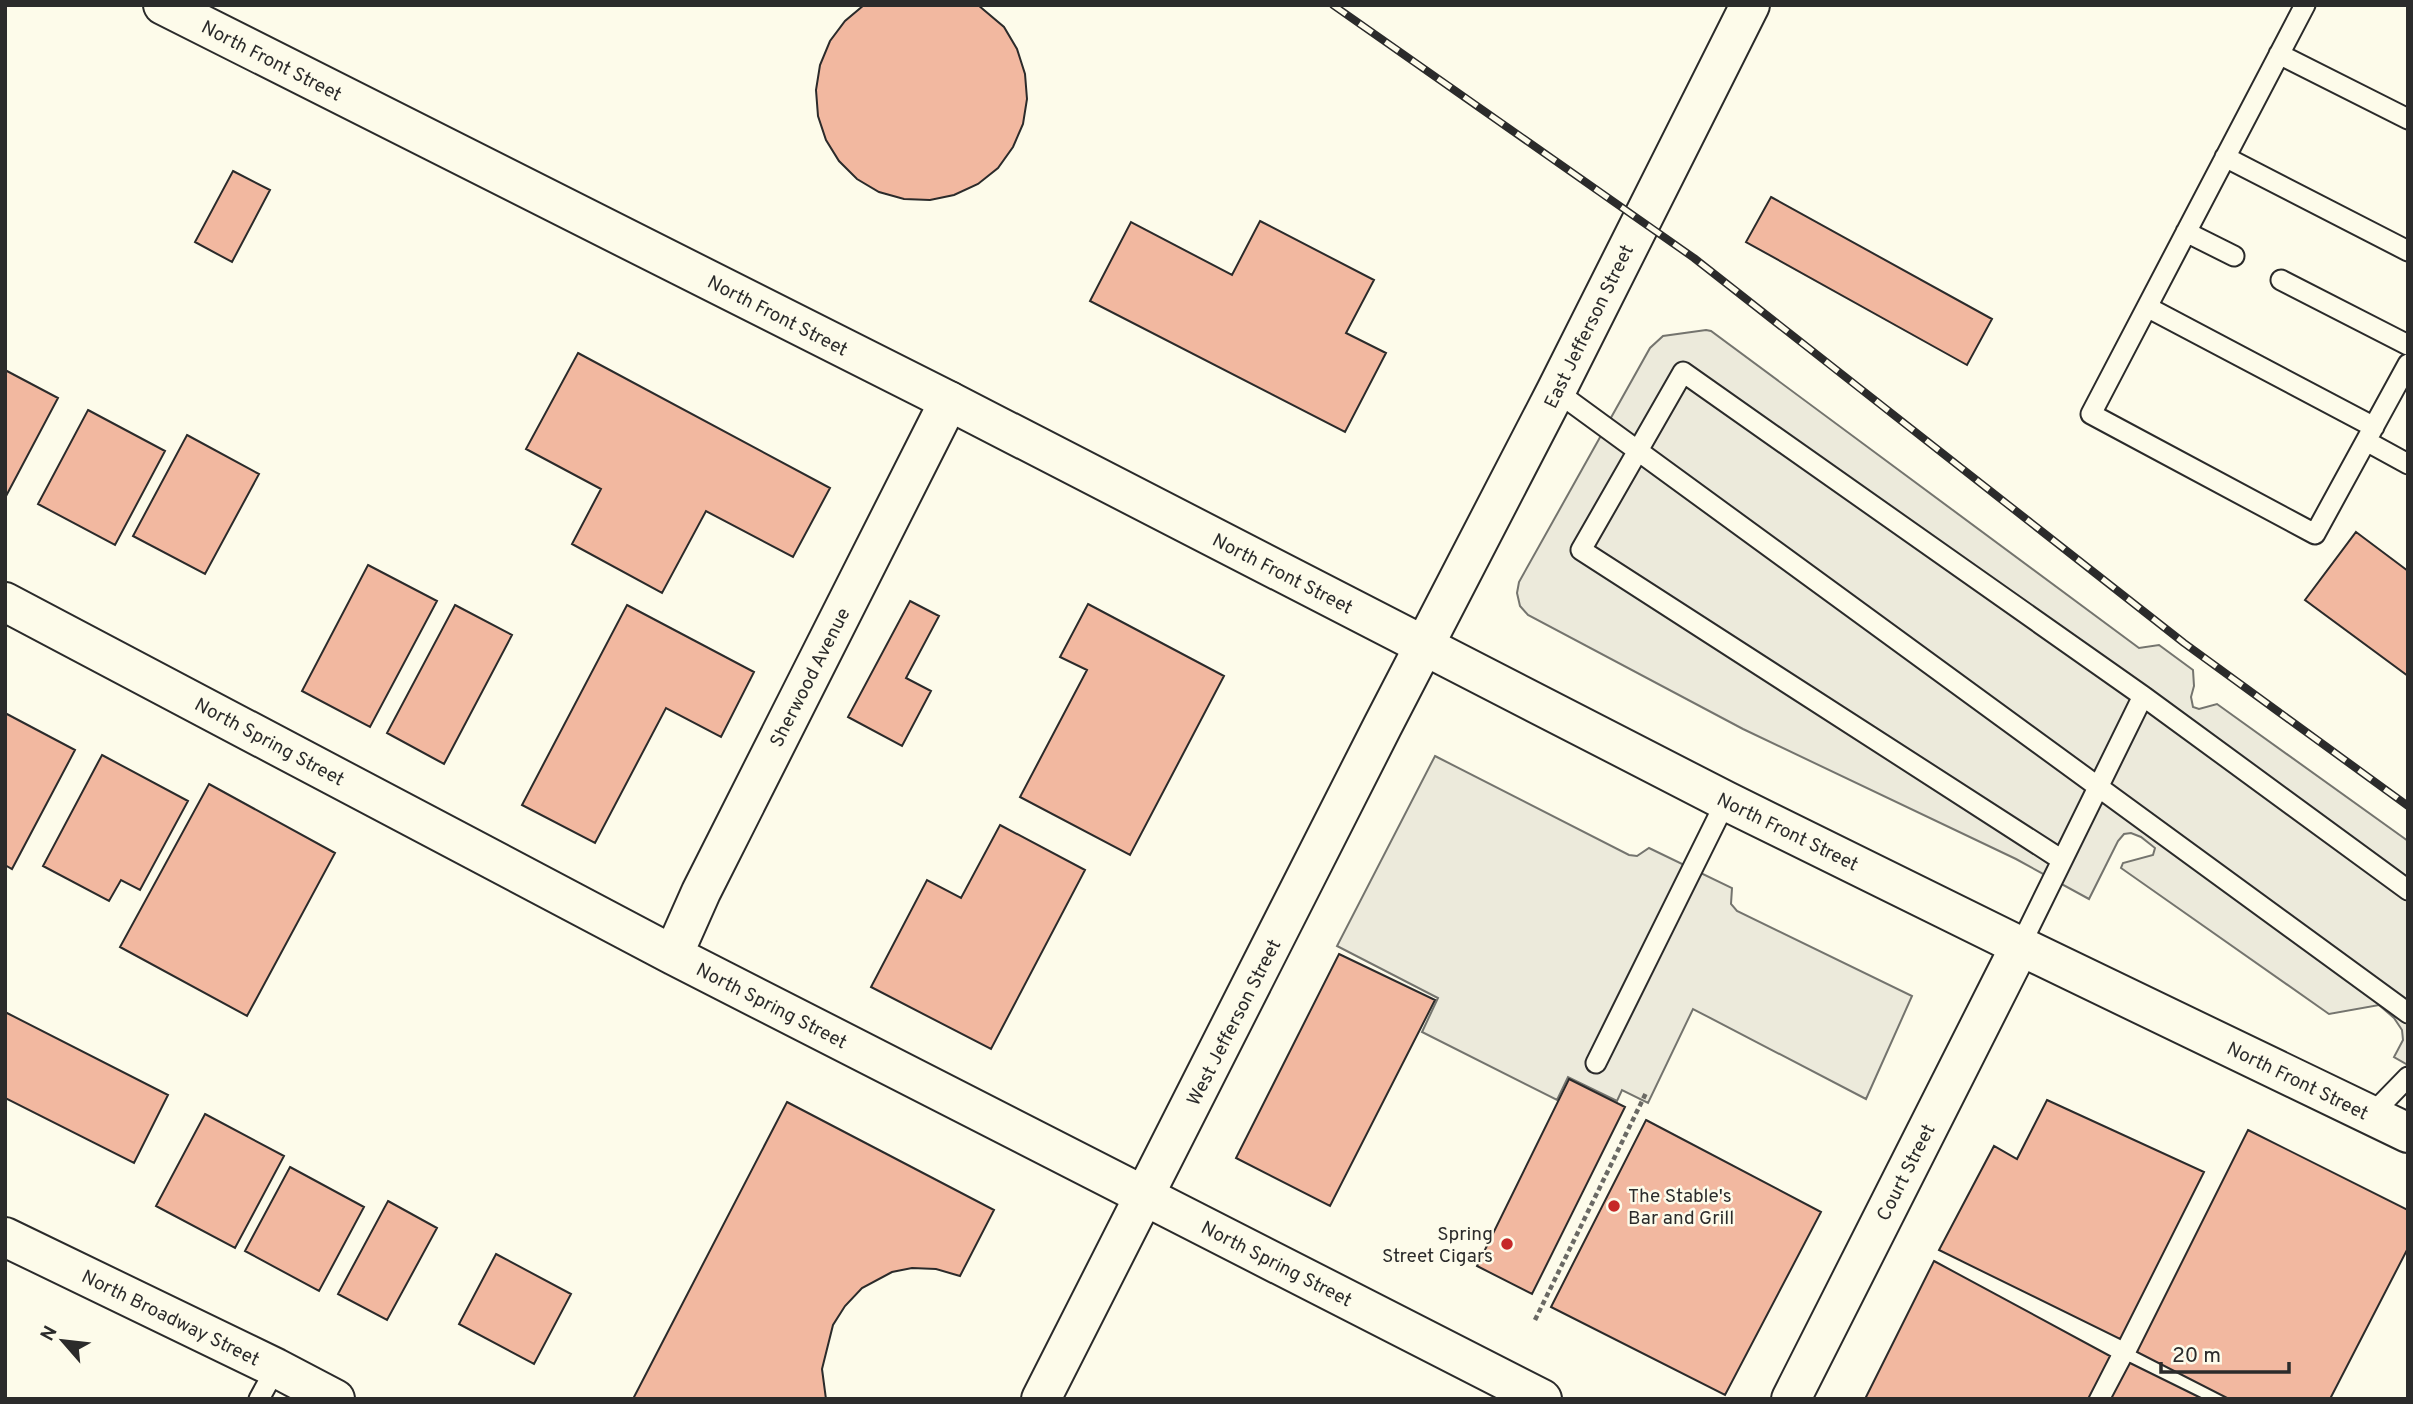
<svg xmlns="http://www.w3.org/2000/svg" width="2413" height="1404" font-family="Overpass,sans-serif">
<rect width="100%" height="100%" fill="#fdfbea"/>
<path fill="#eceadb" stroke="#74746e" stroke-width="2" d="M1706 330 1711 331 2139 648 2159 645 2193 670 2194 686 2191 697 2193 707 2199 709 2217 704 2408 841V1065L2394 1057 2403 1040 2402 1030 2394 1018 2379 1005 2329 1014 2121 868 2123 863 2153 855 2155 848 2141 837 2131 833 2124 834 2118 841 2089 899 2016 859 1743 729 1528 615 1520 606 1517 593 1519 582 1650 348 1663 336Z
M1435 756 1629 855 1637 856 1649 848 1732 888 1731 904 1737 911 1912 996 1866 1099 1693 1009 1648 1103 1622 1090 1617 1101 1568 1077 1557 1100 1422 1032 1438 998 1337 946Z"/>
<path fill="#f2b8a0" stroke="#2b2b2b" stroke-width="2" d="M864 5H978L1004 27 1017 49 1025 74 1027 99 1023 124 1013 147 998 168 978 184 954 195 930 200 904 199 879 192 857 179 839 161 826 140 818 116 816 90 820 65 830 41 845 21Z
M233 171 270 190 232 262 195 242Z
M1771 197 1992 319 1967 365 1746 242Z
M1260 221 1374 280 1346 333 1386 353 1345 432 1090 301 1131 222 1232 275Z
M578 353 830 488 793 557 706 511 662 593 572 544 601 489 526 449Z
M5 370 58 398 5 498Z
M88 410 165 451 115 545 38 504Z
M187 435 259 474 205 574 133 536Z
M2356 532 2408 571V676L2305 600Z
M368 565 437 601 370 727 302 691Z
M910 601 939 616 906 678 931 691 902 746 848 717Z
M1088 604 1224 676 1130 855 1020 797 1087 670 1060 657Z
M455 605 512 635 444 764 387 733Z
M627 605 754 672 721 737 666 708 595 843 522 805Z
M5 713 75 750 12 869 5 865Z
M102 755 188 801 140 890 121 880 109 901 43 866Z
M209 784 335 853 247 1016 120 947Z
M1000 825 1085 870 991 1049 871 987 927 880 961 898Z
M1339 954 1435 1000 1330 1206 1236 1158Z
M5 1012 168 1095 134 1163 5 1098Z
M1569 1079 1625 1107 1532 1294 1477 1266Z
M2047 1100 2204 1172 2120 1339 1939 1250 1994 1146 2017 1159Z
M787 1102 994 1210 960 1276 936 1269 912 1268 892 1272 862 1288 845 1306 833 1325 822 1369 826 1399H633Z
M205 1114 284 1156 235 1248 156 1206Z
M1646 1120 1821 1212 1725 1395 1551 1307Z
M2248 1130 2408 1210V1248L2330 1399H2229L2137 1352Z
M290 1167 364 1207 319 1291 245 1251Z
M388 1201 437 1228 387 1320 338 1294Z
M496 1254 571 1294 534 1364 459 1324Z
M1934 1261 2110 1356 2088 1399H1865Z
M2130 1363 2203 1399H2111Z"/>
<g fill="none" stroke-linecap="round" stroke-linejoin="round">
<g stroke="#2b2b2b" stroke-width="23">
<path id="lane" d="M2305 5 2091 414 2315 534 2408 364
M2279 54 2408 119
M2225 157 2408 251
M2186 232 2234 256
M2281 280 2408 345
M2147 307 2374 427
M1556 391 2408 1013
M2366 441 2408 464
M2062 860 1581 550 1683 372 2143 696 2408 890
M2020 946 2143 696
M1596 1063 1726 801
M2371 1115 2408 1077
M259 1399 276 1368"/>
</g>
<g stroke="#2b2b2b" stroke-width="42">
<path id="street" d="M5 602 673 955 1542 1399
M673 955 701 892 949 401
M5 1237 276 1368 335 1399
M1041 1399 1382 727 1556 391 1750 5
M1791 1399 2020 946"/>
</g>
<g stroke="#2b2b2b" stroke-width="42">
<path id="secondary" d="M163 5 949 401 1726 801 2020 946 2408 1133"/>
</g>
<path stroke="#6a6964" stroke-width="4.5" stroke-dasharray="5 3.5" stroke-linecap="butt" d="M1535 1320 1646 1093"/>
<use href="#lane" stroke="#fdfbea" stroke-width="19"/>
<use href="#street" stroke="#fdfbea" stroke-width="38"/>
<use href="#secondary" stroke="#fdfbea" stroke-width="38"/>
<g stroke="#2b2b2b" stroke-width="8">
<path id="rail" d="M1333 5 1694 258 2184 643 2408 806"/>
</g>
<use href="#rail" stroke="#fdfbea" stroke-width="5" stroke-dasharray="16" stroke-linecap="butt"/>
</g>
<g fill="#c62828" stroke="#fdfbea" stroke-width="2.5">
<circle cx="1614" cy="1206" r="7"/>
<circle cx="1507" cy="1244" r="7"/>
</g>
<g text-anchor="middle" stroke-width="5" stroke-linejoin="round" paint-order="stroke">
<g font-size="19" fill="#2b2b2b" stroke="#fdfbea">
<text transform="translate(272 60) rotate(27)" y="7">North Front Street</text>
<text transform="translate(778 315) rotate(27)" y="7">North Front Street</text>
<text transform="translate(1588 326) rotate(-64)" y="7">East Jefferson Street</text>
<text transform="translate(1283 573) rotate(27)" y="7">North Front Street</text>
<text transform="translate(809 677) rotate(-63)" y="7">Sherwood Avenue</text>
<text transform="translate(270 741) rotate(28)" y="7">North Spring Street</text>
<text transform="translate(1788 831) rotate(26)" y="7">North Front Street</text>
<text transform="translate(772 1005) rotate(27)" y="7">North Spring Street</text>
<text transform="translate(1233 1022) rotate(-63)" y="7">West Jefferson Street</text>
<text transform="translate(2298 1080) rotate(26)" y="7">North Front Street</text>
<text transform="translate(1905 1172) rotate(-63)" y="7">Court Street</text>
<text transform="translate(1277 1263) rotate(27)" y="7">North Spring Street</text>
<text transform="translate(171 1317) rotate(26)" y="7">North Broadway Street</text>
</g>
<g font-size="19" fill="#2b2b2b" stroke="#fdfbea" text-anchor="start">
<text x="1628" y="1202">The Stable's<tspan x="1628" dy="22">Bar and Grill</tspan></text>
<text x="1493" y="1240" text-anchor="end">Spring<tspan x="1493" dy="22">Street Cigars</tspan></text>
</g>
</g>
<rect width="2413" height="1404" fill="none" stroke="#2b2b2b" stroke-width="14"/>
<g transform="translate(63 1341) rotate(298)" stroke="#fdfbea" stroke-width="5" paint-order="stroke">
<path d="M0-5L12 26L0 18L-12 26Z" fill="#2b2b2b"/>
<text y="-10" font-size="19" font-weight="bold" text-anchor="middle" fill="#2b2b2b">N</text>
</g>
<path d="M2161 1362v10h128v-10" fill="none" stroke="#2b2b2b" stroke-width="3.5"/>
<text x="2172" y="1362" font-size="21" fill="#2b2b2b" stroke="#fdfbea" stroke-width="5" paint-order="stroke">20 m</text>
</svg>
